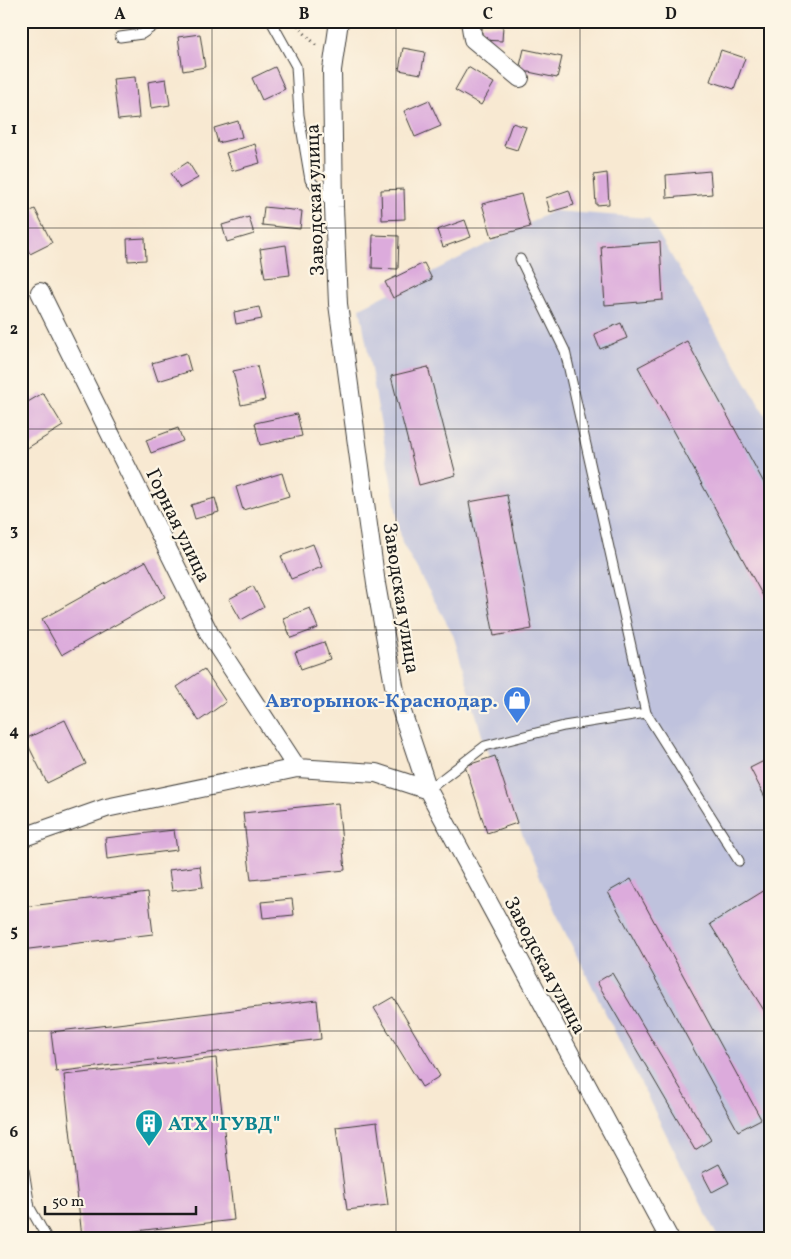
<svg xmlns="http://www.w3.org/2000/svg" width="791" height="1259" font-family="Vollkorn,serif">
<rect width="100%" height="100%" fill="#fcf5e5"/>
<filter id="ink" filterUnits="userSpaceOnUse"><feTurbulence type="fractalNoise" baseFrequency=".02" numOctaves="2"/><feDisplacementMap in="SourceGraphic" scale="10" xChannelSelector="R" yChannelSelector="G"/><feConvolveMatrix kernelMatrix="1 2 1 2 8 2 1 2 1" color-interpolation-filters="sRGB"/></filter>
<filter id="wash" filterUnits="userSpaceOnUse"><feTurbulence type="fractalNoise" baseFrequency=".0096" numOctaves="4" result="noise"/><feDisplacementMap in="SourceGraphic" scale="20" xChannelSelector="R" yChannelSelector="G"/><feGaussianBlur stdDeviation="1.12" result="paint"/><feColorMatrix in="noise" values="0 0 0 0 0 0 0 0 0 0 0 0 0 0 0 0 0 1.4 0 .05"/><feComposite in="paint" operator="in"/></filter>
<g filter="url(#wash)">
<rect width="100%" height="100%" fill="#f8e9d2"/>
<path fill="#bfc2dd" d="M553 211 649 218 770 423V1238H718L555 912 485 746 453 634 402 543 360 308Z"/>
<g id="blocks">
<path fill="#dcabdc" d="M482 25 503 26 502 41 482 40Z
M200 34 205 67 183 71 178 37Z
M403 48 425 52 421 74 399 70Z
M524 49 562 57 557 78 519 70Z
M721 50 745 58 734 89 710 81Z
M275 67 285 89 262 100 252 78Z
M468 67 494 83 481 105 455 90Z
M135 77 139 118 118 120 113 79Z
M166 79 170 105 151 108 148 82Z
M429 100 441 126 415 137 404 111Z
M238 121 242 137 218 143 214 128Z
M512 123 526 127 517 150 504 146Z
M255 144 260 163 232 171 226 153Z
M188 162 198 178 180 188 171 173Z
M710 171 712 194 667 198 666 175Z
M607 173 609 204 596 205 594 175Z
M404 189 405 219 382 220 381 190Z
M569 190 574 205 550 212 546 198Z
M521 194 530 227 492 237 482 204Z
M264 207 302 211 300 229 262 225Z
M35 209 52 243 30 254 21 236V216Z
M249 217 254 234 227 242 222 225Z
M465 220 471 237 443 247 437 230Z
M373 235 399 236 398 269 372 268Z
M145 238 146 260 128 261 127 239Z
M660 242 663 300 605 305 601 246Z
M286 245 290 275 265 278 260 249Z
M424 263 432 279 393 298 385 282Z
M259 307 262 319 236 324 234 312Z
M621 323 627 338 600 349 594 334Z
M687 341 770 494V609L638 367Z
M186 353 191 371 158 381 152 363Z
M257 366 265 400 241 405 233 371Z
M428 367 456 475 419 485 391 376Z
M43 393 63 426 21 452V406Z
M297 414 302 436 260 445 255 423Z
M178 428 183 441 151 453 146 440Z
M282 473 289 496 243 510 236 487Z
M507 495 532 629 494 636 469 502Z
M215 498 219 512 195 519 191 505Z
M313 544 322 567 291 579 281 556Z
M146 561 165 597 62 655 42 619Z
M253 586 264 607 241 620 229 599Z
M310 608 318 628 291 638 283 618Z
M324 642 330 659 301 669 295 652Z
M204 669 226 702 199 721 177 687Z
M65 720 86 764 47 783 25 739Z
M495 756 517 823 487 833 465 766Z
M770 758V807L750 768Z
M338 803 345 870 251 880 243 813Z
M174 830 177 850 107 859 105 838Z
M200 866 203 887 172 891 169 870Z
M631 879 761 1119 738 1131 608 892Z
M770 887V1020L710 924Z
M148 892 153 934 21 950V907Z
M292 899 294 915 263 918 261 902Z
M612 973 711 1140 695 1150 597 982Z
M393 997 440 1076 422 1087 374 1008Z
M317 1000 321 1039 56 1072 51 1032Z
M216 1058 234 1220 82 1237 64 1075Z
M377 1122 388 1205 347 1210 336 1127Z
M719 1164 729 1183 712 1192 702 1173Z
M770 1181V1196L763 1185Z"/>
</g>
</g>
<g filter="url(#ink)">
<use href="#blocks" fill-opacity="0" stroke="#3d3b37" stroke-width="1"/>
<g fill="none" stroke-linecap="round" stroke-linejoin="round">
<g stroke="#3d3b37" stroke-width="11">
<path id="service" d="M271 21 296 66 299 115 310 180 333 205
M120 37 142 34 161 21
M520 259 565 351 646 713 739 861
M428 790 485 746 564 726 646 713
M21 1151 30 1208 47 1238"/>
</g>
<g stroke="#3d3b37" stroke-width="20">
<path id="minor" d="M339 21 332 70 334 207 338 304 376 584 395 691 428 790 669 1238
M470 21 473 39 520 78
M40 292 210 635 297 768
M21 838 106 808 297 768 376 773 428 790"/>
</g>
<path stroke="#3d3b37" stroke-width="3" stroke-dasharray="1 4" stroke-linecap="butt" d="M296 21C300 31 311 38 317 47"/>
<use href="#service" stroke="#fff" stroke-width="9"/>
<use href="#minor" stroke="#fff" stroke-width="18"/>
</g>
</g>
<path fill="none" stroke="#1c1c1c" stroke-width="1" stroke-opacity="0.55" d="M212 21V1238M396 21V1238M580 21V1238M21 228H770M21 429H770M21 630H770M21 830H770M21 1031H770"/>
<defs>
<g id="shop-pin" transform="scale(1.4375)"><path d="M0 17L-7.5 6A9.5 9.5 0 1 1 7.5 6Z" fill="#3f7fe0" stroke="#fcf5e5"/><path d="M-5-2.5h2.3a2.7 3.5 0 0 1 5.4 0H5L5.5 6h-11ZM-1.5-2.5h3a1.5 2.3 0 0 0-3 0Z" fill="#fff"/></g>
<g id="building-pin" transform="scale(1.4375)"><path d="M0 17L-7.5 6A9.5 9.5 0 1 1 7.5 6Z" fill="#0f9aa8" stroke="#fcf5e5"/><path d="M-4-6H4V6H1V3H-1V6H-4ZM-2.5-4.3h1.7v1.8h-1.7ZM.8-4.3h1.7v1.8H.8ZM-2.5-1h1.7V.8h-1.7ZM.8-1h1.7V.8H.8Z" fill="#fff"/></g>
</defs>
<g fill-rule="evenodd">
<use href="#shop-pin" x="517" y="700"/>
<use href="#building-pin" x="149" y="1123"/>
</g>
<g text-anchor="middle" stroke-width="4.5" stroke-linejoin="round" paint-order="stroke">
<g font-size="20" fill="#1c1c1c" stroke="#fcf5e5">
<text transform="translate(314 200) rotate(-92)" y="7">Заводская улица</text>
<text transform="translate(179 525) rotate(64)" y="7">Горная улица</text>
<text transform="translate(402 598) rotate(81)" y="7">Заводская улица</text>
<text transform="translate(546 965) rotate(62)" y="7">Заводская улица</text>
</g>
<g font-size="20" font-weight="bold" fill="#366cbe" stroke="#fcf5e5" text-anchor="end">
<text x="498" y="707">Авторынок-Краснодар.</text>
</g>
<g font-size="20" font-weight="bold" fill="#0d838f" stroke="#fcf5e5" text-anchor="start">
<text x="168" y="1130">АТХ "ГУВД"</text>
</g>
</g>
<rect width="791" height="1259" fill="none" stroke="#fcf5e5" stroke-width="55"/>
<path d="M45 1206v8h151v-8" fill="none" stroke="#1c1c1c" stroke-width="2.5"/>
<text x="52" y="1206" font-size="15" fill="#1c1c1c" stroke="#fcf5e5" stroke-width="4" paint-order="stroke">50 m</text>
<rect x="28" y="28" width="736" height="1204" fill="none" stroke="#1c1c1c" stroke-width="2"/>
<g font-size="16" text-anchor="middle" font-weight="bold" fill="#1c1c1c">
<text x="120" y="19">A</text>
<text x="304" y="19">B</text>
<text x="488" y="19">C</text>
<text x="671" y="19">D</text>
<text x="14" y="134">1</text>
<text x="14" y="334">2</text>
<text x="14" y="535">3</text>
<text x="14" y="736">4</text>
<text x="14" y="936">5</text>
<text x="14" y="1137">6</text>
</g>
</svg>
